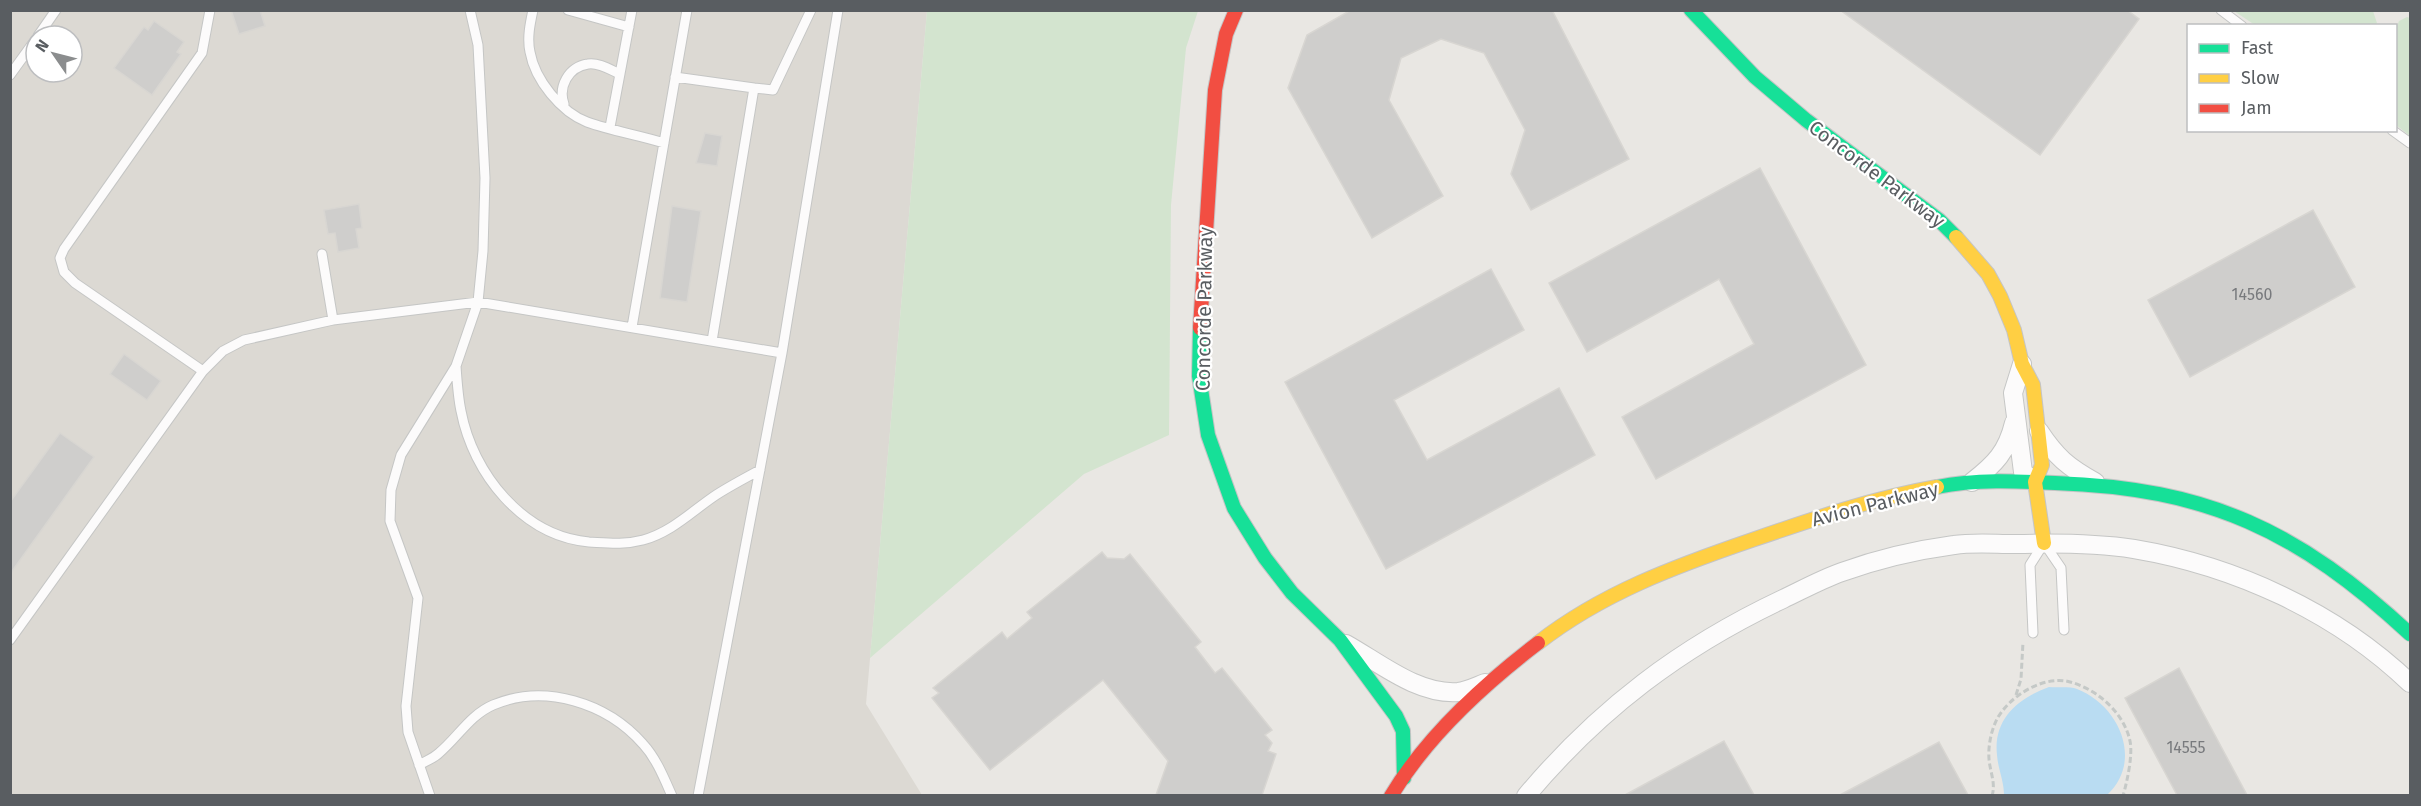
<svg xmlns="http://www.w3.org/2000/svg" width="2421" height="806" font-family="'Fira Sans',sans-serif">
<rect width="100%" height="100%" fill="#e9e7e3"/>
<path fill="#dcd9d3" fill-rule="evenodd" d="M10 11H927L866 704 922 795H11ZM36 36H72V72H36Z"/>
<path fill="#d3e4cf" d="M927 11H1198L1186 48 1171 205 1169 435 1084 474 870 658Z
M2234 11H2373L2377 23 2375 26 2255 25Z
M2407 17 2410 18V136L2396 125V29L2399 21Z"/>
<path fill="#b9dcf2" d="M2049 687C2057 688 2069 686 2077 689 2119 705 2144 761 2107 795H2004C2004 781 1998 769 1997 755 1993 719 2018 698 2049 687Z"/>
<path fill="#cfcecc" stroke="#d8d6d2" stroke-width="1.5" d="M231 10H260L265 26 239 34Z
M1351 10H1552L1629 159 1531 210 1511 174 1525 130 1484 53 1441 39 1401 58 1389 100 1443 196 1372 238 1288 88 1307 35Z
M1840 10H2127L2139 19 2040 155Z
M154 21 184 42 177 52 181 54 152 95 114 68 144 27 148 30Z
M705 133 722 136 717 166 696 163Z
M1760 168 1866 365 1656 479 1622 417 1754 344 1719 279 1587 352 1549 283Z
M359 204 362 228 356 229 359 248 338 252 335 233 328 234 324 210Z
M672 206 701 211 687 302 660 298Z
M2313 210 2355 287 2190 377 2148 300Z
M1491 269 1524 330 1394 400 1427 460 1559 388 1595 455 1386 569 1285 382Z
M124 354 161 381 147 400 110 374Z
M60 433 94 457 10 574V502Z
M1102 552 1107 558 1124 559 1130 554 1201 642 1195 647 1215 673 1222 668 1272 730 1265 735 1272 743 1268 751 1276 754 1262 795H1156L1168 761 1103 680 990 770 932 698 939 693 933 688 1002 632 1007 639 1032 618 1027 612Z
M2179 668 2247 795H2177L2125 698Z
M1724 741 1754 795H1625Z
M1939 742 1968 795H1840Z"/>
<g fill="none" stroke-linecap="round" stroke-linejoin="round">
<g stroke="#c5c6c5" stroke-width="11">
<path id="lane" d="M533 10C530 24 527 38 530 52 535 80 561 112 587 122 612 131 639 135 664 143
M568 10 629 27
M2221 10 2242 26
M38 36 56 10
M10 75 36 39
M675 77 754 88 712 341
M754 88 773 90 811 10
M564 104C558 87 568 67 588 64 598 62 611 70 620 74
M610 127 632 10
M2392 130 2410 143
M322 254 333 320
M632 327 687 10
M456 366C457 381 458 397 461 411 473 474 523 536 589 542 608 543 624 545 643 540 672 532 692 511 716 495 730 486 745 478 760 470
M203 371 75 283 64 272 60 258 64 249 202 53 210 10
M2033 633 2030 565 2044 543 2061 568 2064 630
M10 640 203 371 223 351 244 340 333 320 478 302 782 353
M419 765C426 761 434 758 439 753 458 737 470 715 493 705 545 683 607 703 643 744 656 758 664 778 672 796
M430 796 408 732 406 706 418 598 390 521 391 490 401 455 456 366 478 302 483 251 485 178 478 45 470 10
M698 796 782 353 838 10"/>
</g>
<g stroke="#c5c6c5" stroke-width="20">
<path id="street" d="M2022 364 2013 393 2023 472 2035 482
M2039 431C2056 457 2068 467 2095 482
M1972 482C1995 464 2007 452 2014 423
M1346 644C1380 663 1418 695 1458 692 1467 691 1477 686 1485 683
M1526 796C1599 709 1681 647 1783 599 1802 590 1822 579 1842 572 1878 559 1917 550 1954 545 1973 542 1995 544 2014 544 2053 543 2095 543 2134 549 2235 566 2336 612 2410 683"/>
</g>
<g stroke="#c5c5c5" stroke-width="16">
<path id="fast" d="M1691 10 1755 77 1806 120 1939 220 1956 237
M1200 328 1199 376 1208 435 1234 508 1265 558 1292 593 1340 640 1396 716 1403 731 1404 778
M1937 487C1976 479 2016 481 2055 483 2208 488 2299 531 2410 634"/>
</g>
<g stroke="#c5c5c5" stroke-width="16">
<path id="slow" d="M1956 237 1988 274 2000 296 2014 330 2022 364 2033 385 2042 465 2035 482 2044 543
M1538 643C1602 593 1676 566 1752 540 1813 519 1874 498 1937 487"/>
</g>
<g stroke="#c5c5c5" stroke-width="16">
<path id="jam" d="M1200 328 1215 90 1226 34 1236 10
M1391 796C1427 736 1483 685 1538 643"/>
</g>
<path stroke="#c5c9c7" stroke-width="3" stroke-dasharray="6 3" stroke-linecap="butt" d="M2016 695 2021 679 2023 642
M1992 796C1996 783 1990 772 1989 759 1988 746 1991 731 1997 719 2009 697 2040 677 2066 681 2095 687 2124 712 2130 741 2133 755 2127 782 2123 796"/>
<use href="#lane" stroke="#fcfbfb" stroke-width="9"/>
<use href="#street" stroke="#fcfbfb" stroke-width="18"/>
<use href="#fast" stroke="#16e098" stroke-width="14"/>
<use href="#slow" stroke="#ffcf43" stroke-width="14"/>
<use href="#jam" stroke="#f24e42" stroke-width="14"/>
</g>
<g text-anchor="middle" stroke-width="4.5" stroke-linejoin="round" paint-order="stroke">
<g font-size="16" fill="#787a7d">
<text x="2252" y="300">14560</text>
<text x="2186" y="753">14555</text>
</g>
<g font-size="20" fill="#595d61" stroke="#fff">
<text transform="translate(1877 174) rotate(37)" y="7">Concorde Parkway</text>
<text transform="translate(1204 309) rotate(-89)" y="7">Concorde Parkway</text>
<text transform="translate(1875 504) rotate(-14)" y="7">Avion Parkway</text>
</g>
</g>
<rect width="2421" height="806" fill="none" stroke="#595d61" stroke-width="24"/>
<rect x="2187" y="24" width="210" height="108" fill="#ffffff" stroke="#bdbec0" stroke-width="1.5"/>
<rect x="2199" y="44" width="30" height="9" fill="#16e098" stroke="#bdbec0" stroke-width="1.5"/>
<text x="2241" y="54" font-size="18" fill="#595d61">Fast</text>
<rect x="2199" y="74" width="30" height="9" fill="#ffcf43" stroke="#bdbec0" stroke-width="1.5"/>
<text x="2241" y="84" font-size="18" fill="#595d61">Slow</text>
<rect x="2199" y="104" width="30" height="9" fill="#f24e42" stroke="#bdbec0" stroke-width="1.5"/>
<text x="2241" y="114" font-size="18" fill="#595d61">Jam</text>
<g transform="translate(54 54) rotate(305)"><circle r="28" fill="#ffffff" stroke="#bdbec0" stroke-width="1.5"/>
<path d="M0-4.5L10 22L0 15L-10 22Z" fill="#8b8d8e"/>
<text y="-9" font-size="16" font-weight="bold" text-anchor="middle" fill="#595d61">N</text>
</g>
</svg>
